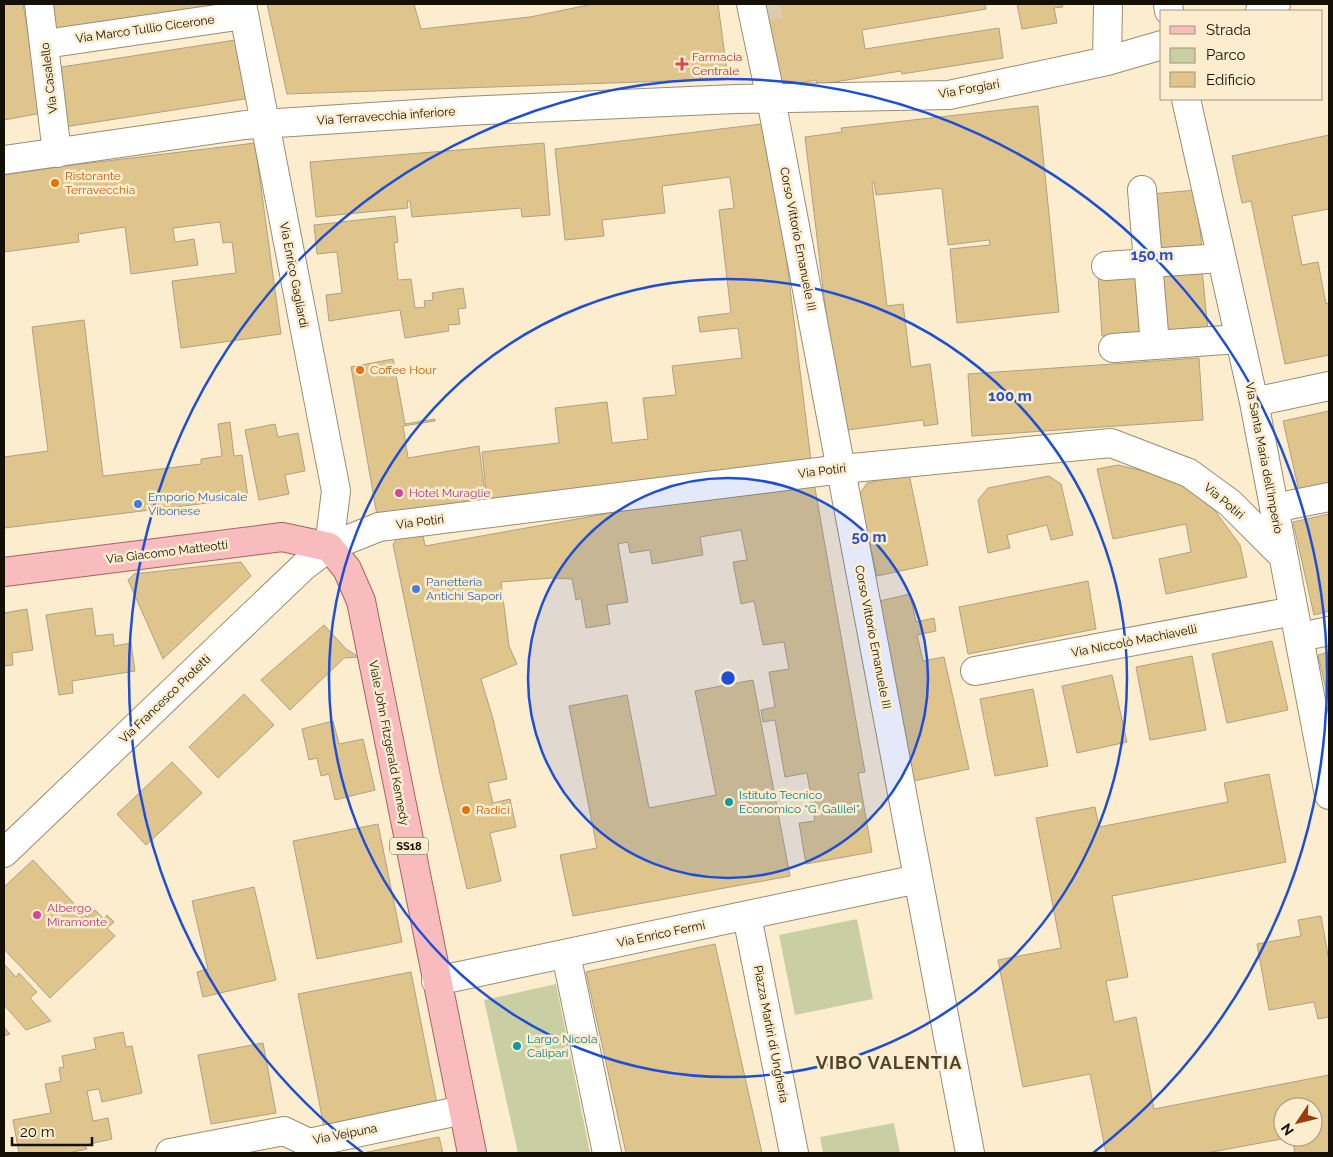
<svg xmlns="http://www.w3.org/2000/svg" width="1333" height="1157" font-family="Raleway,sans-serif">
<rect width="100%" height="100%" fill="#fcedce"/>
<path fill="#cacfa3" d="M857 919 873 999 795 1015 779 935Z
M556 984 590 1153H518L484 1000Z
M894 1123 900 1153H823L820 1137Z"/>
<path fill="#dfc58b" stroke="#aea184" d="M4 4H23L42 113 4 120Z
M52 4H225V5L57 33Z
M267 4H414L421 29 530 17 593 4H718L728 79 287 94Z
M759 4H985L986 9 862 30 865 49 999 28 1003 58 902 74 901 71 817 85 816 80 774 88Z
M1017 4H1062L1063 7 1054 8 1057 23 1022 29Z
M242 39 251 98 64 127 55 68Z
M1038 106 1059 312 957 323 950 249 990 245 989 240 948 245 942 188 876 195 874 182 872 183 887 306 903 304 911 367 930 364 938 424 924 426 923 420 840 431 805 137 842 132 841 128Z
M770 123 812 469 488 508 482 452 559 443 555 408 607 402 612 443 648 439 643 398 676 395 672 366 742 358 738 328 700 332 698 317 731 313 719 210 734 208 730 177 662 186 665 213 602 220 604 236 565 240 555 149Z
M1329 135V209L1292 216 1302 265 1318 262 1326 304 1329 303V355L1285 364 1251 201 1242 203 1232 156Z
M255 143 281 334 181 348 172 281 236 273 232 242 223 243 220 222 173 228 175 242 194 239 198 265 131 274 125 227 78 234 79 242 4 252V175L65 166Z
M544 143 550 215 522 217 521 208 412 217 410 201H407L408 208 316 217 310 162Z
M1196 190 1202 249 1157 253 1151 194Z
M395 216 398 242 394 243 398 280 411 279 415 308 425 307 424 301 433 300 432 293 463 288 466 308 458 309 460 324 448 325 449 331 405 338 400 310 329 321 326 295 342 293 337 252 317 254 314 225Z
M1202 269 1208 331 1163 334 1158 273Z
M1144 273 1148 332 1102 336 1098 276Z
M84 320 103 476 201 464V459L222 456 218 424 230 422 234 456 242 455 248 498 4 528V457L48 451 32 327Z
M1199 358 1203 420 972 436 968 374Z
M393 359 405 424 435 419V421L403 426 408 458 479 446 487 509 378 521 351 367Z
M1329 411V484L1299 491 1283 421Z
M275 424 278 437 298 433 305 471 285 475 289 494 259 500 245 430Z
M1118 465 1173 478 1213 508 1240 545 1247 577 1166 594 1159 559 1191 552 1186 524 1113 539 1097 469Z
M909 474 928 565 877 576 859 495 867 483Z
M1049 476 1061 484 1073 535 1051 540 1047 525 1007 535 1010 548 988 553 978 500 988 488Z
M813 477 865 772 858 773 872 852 806 864 799 823 815 821 807 773 785 777 775 720 763 722 761 710 775 707 769 672 789 669 784 642 763 645 754 601 741 604 733 562 747 560 741 530 700 537 703 555 652 564 650 550 630 553 628 542 618 544 628 602 607 605 610 624 586 628 581 598 576 600 572 579 551 578 501 582 509 646 517 664 481 679 493 719 507 779 488 783 493 803 510 799 516 827 490 833 501 881 467 889 440 774 393 544 397 539 423 535 425 546Z
M1329 514V611L1314 615 1293 522Z
M241 562 251 576 163 659 128 580 134 574Z
M1088 581 1096 629 968 654 959 607Z
M910 594 916 622 934 618 936 631 917 635 923 661 944 657 969 769 914 781 875 602Z
M92 608 96 636 113 634 114 646 131 643 135 671 72 681 73 693 59 695 46 615Z
M27 609 33 650 12 653 13 665 4 666V613Z
M324 625 346 649 359 657 344 658 290 710 261 680Z
M1272 641 1288 710 1227 723 1212 654Z
M1329 652V703L1318 655Z
M1192 656 1206 730 1150 740 1136 667Z
M1112 675 1127 742 1077 753 1062 686Z
M753 680 790 876 573 916 560 855 597 848 569 706 627 695 649 808 716 795 695 691Z
M1033 689 1048 766 995 776 980 699Z
M244 694 274 725 218 778 189 747Z
M333 721 339 744 363 739 375 790 335 800 329 774 321 776 317 758 309 760 302 729Z
M172 762 202 793 146 845 117 814Z
M1269 774 1286 862 1112 896 1128 977 1106 981 1114 1022 1136 1017 1154 1109 1329 1075V1153H1295L1292 1137H1313V1107H1283V1137H1292L1207 1153H1106L1090 1074 1023 1087 998 960 1061 948 1036 818 1095 807 1099 827 1228 802 1224 783Z
M378 824 402 942 317 959 293 841Z
M33 860 87 917 95 910 104 919 107 915 114 922 107 928 115 936 50 998 4 949V887Z
M254 887 276 980 203 997 197 972 208 969 192 901Z
M1321 916 1329 961V1017L1318 1019 1314 1002 1269 1010 1257 944 1301 936 1298 920Z
M715 944 762 1153H626L586 972Z
M4 964 16 977 19 973 37 992 30 998 51 1021 26 1030 4 1005Z
M411 972 437 1104 324 1127 298 994Z
M4 1027 10 1034 4 1036Z
M123 1032 126 1047 132 1046 142 1093 102 1102 99 1089 87 1091 93 1121 108 1118 112 1139 85 1145 87 1149 68 1153H19L13 1120 51 1113 45 1084 61 1081 59 1068 64 1067 62 1056 96 1049 94 1038Z
M263 1043 276 1113 211 1124 198 1055Z
M439 1137 443 1153H363Z"/>
<g fill="none" stroke-linecap="round" stroke-linejoin="round">
<path stroke="#d9ccb0" stroke-width="28" stroke-dasharray="28 14" stroke-linecap="butt" d="M760 8 780 4"/>
<g stroke="#9a8d70" stroke-width="30">
<path id="minor" d="M39 4 57 153
M242 4 336 491 329 547
M751 4 771 99 970 1153
M1168 4 1169 11
M1260 11 1276 4
M45 44 244 15
M1107 61 1108 4
M1186 99 1254 402 1329 795
M4 160 245 125 464 111 735 99 949 95 1107 61 1162 45
M1142 190 1155 345
M1106 266 1221 258
M1113 348 1239 339
M1254 402 1329 386
M1274 508 1329 497
M1300 637 1329 631
M975 671 1294 611
M4 853 304 566 329 547 379 527 842 469 1111 443 1189 473 1230 503 1283 556
M747 916 794 1153
M566 954 607 1153
M436 981 918 879
M170 1153 284 1131 309 1143 463 1110"/>
</g>
<g stroke="#a66361" stroke-width="30">
<path id="major" d="M4 572 282 537 329 547 347 569 361 601 472 1153"/>
</g>
<use href="#minor" stroke="#fff" stroke-width="28"/>
<use href="#major" stroke="#f9bcbe" stroke-width="28"/>
</g>
<circle cx="728" cy="678" r="200" fill="#1d4ed8" fill-opacity=".12"/>
<g fill="none" stroke="#1d4ed8" stroke-width="2.5">
<circle cx="728" cy="678" r="200"/>
<circle cx="728" cy="678" r="399"/>
<path d="M363 1153A599 599 0 1 1 1093 1153"/>
</g>
<path fill="#e0444e" stroke="#fcedce" stroke-width="2" d="M679.5 56.5h5v5h5v5h-5v5h-5v-5h-5v-5h5z"/>
<g fill="#e8710a" stroke="#fcedce" stroke-width="2">
<circle cx="55" cy="183" r="5"/>
<circle cx="360" cy="370" r="5"/>
<circle cx="466" cy="810" r="5"/>
</g>
<g fill="#d1479c" stroke="#fcedce" stroke-width="2">
<circle cx="399" cy="493" r="5"/>
<circle cx="37" cy="915" r="5"/>
</g>
<g fill="#3f7fe0" stroke="#fcedce" stroke-width="2">
<circle cx="138" cy="504" r="5"/>
<circle cx="416" cy="589" r="5"/>
</g>
<g fill="#0f9aa8" stroke="#fcedce" stroke-width="2">
<circle cx="729" cy="802" r="5"/>
<circle cx="517" cy="1046" r="5"/>
</g>
<g text-anchor="middle" stroke-width="5" stroke-linejoin="round" paint-order="stroke">
<rect fill="#fcedce" stroke="#5a5241" stroke-width="1" x="390" y="837.5" width="38" height="17" rx="4"/>
<g font-size="11" font-weight="bold" fill="#141005">
<text x="409" y="850">SS18</text>
</g>
<g font-size="12" fill="#141005" stroke="#fcedce">
<text transform="translate(145 29) rotate(-8)" y="4">Via Marco Tullio Cicerone</text>
<text transform="translate(49 78) rotate(-97)" y="4">Via Casalello</text>
<text transform="translate(969 89) rotate(-10)" y="4">Via Forgiari</text>
<text transform="translate(386 116) rotate(-4)" y="4">Via Terravecchia inferiore</text>
<text transform="translate(798 239) rotate(79)" y="4">Corso Vittorio Emanuele III</text>
<text transform="translate(294 275) rotate(79)" y="4">Via Enrico Gagliardi</text>
<text transform="translate(1264 458) rotate(79)" y="4">Via Santa Maria dell'Imperio</text>
<text transform="translate(822 471) rotate(-7)" y="4">Via Potiri</text>
<text transform="translate(1224 501) rotate(40)" y="4">Via Potiri</text>
<text transform="translate(420 522) rotate(-7)" y="4">Via Potiri</text>
<text transform="translate(167 552) rotate(-7)" y="4">Via Giacomo Matteotti</text>
<text transform="translate(873 637) rotate(79)" y="4">Corso Vittorio Emanuele III</text>
<text transform="translate(1134 641) rotate(-11)" y="4">Via Niccolò Machiavelli</text>
<text transform="translate(165 699) rotate(-44)" y="4">Via Francesco Protetti</text>
<text transform="translate(389 743) rotate(79)" y="4">Viale John Fitzgerald Kennedy</text>
<text transform="translate(661 934) rotate(-12)" y="4">Via Enrico Fermi</text>
<text transform="translate(771 1034) rotate(79)" y="4">Piazza Martiri di Ungheria</text>
<text transform="translate(345 1134) rotate(-11)" y="4">Via Veipuna</text>
</g>
<g font-size="12" fill="#be3a42" stroke="#fcedce" text-anchor="start">
<text x="692" y="61">Farmacia<tspan x="692" dy="14">Centrale</tspan></text>
</g>
<g font-size="12" fill="#c56008" stroke="#fcedce" text-anchor="start">
<text x="65" y="180">Ristorante<tspan x="65" dy="14">Terravecchia</tspan></text>
<text x="370" y="374">Coffee Hour</text>
<text x="476" y="814">Radici</text>
</g>
<g font-size="12" fill="#b23c85" stroke="#fcedce" text-anchor="start">
<text x="409" y="497">Hotel Muraglie</text>
<text x="47" y="912">Albergo<tspan x="47" dy="14">Miramonte</tspan></text>
</g>
<g font-size="12" fill="#366cbe" stroke="#fcedce" text-anchor="start">
<text x="148" y="501">Emporio Musicale<tspan x="148" dy="14">Vibonese</tspan></text>
<text x="426" y="586">Panetteria<tspan x="426" dy="14">Antichi Sapori</tspan></text>
</g>
<g font-size="12" fill="#0d838f" stroke="#fcedce" text-anchor="start">
<text x="739" y="799">Istituto Tecnico<tspan x="739" dy="14">Economico “G. Galilei”</tspan></text>
<text x="527" y="1043">Largo Nicola<tspan x="527" dy="14">Calipari</tspan></text>
</g>
<g font-size="18" font-weight="bold" letter-spacing="1" fill="#4f4329" stroke="#fcedce">
<text x="889" y="1069">VIBO VALENTIA</text>
</g>
</g>
<circle cx="728" cy="678" r="8" fill="#1d4ed8" stroke="#fcedce" stroke-width="2.5"/>
<g font-size="15" text-anchor="middle" font-weight="bold" fill="#1d4ed8" stroke="#fcedce" stroke-width="5" stroke-linejoin="round" paint-order="stroke">
<text x="1152" y="260">150 m</text>
<text x="1010" y="401">100 m</text>
<text x="869" y="542">50 m</text>
</g>
<rect width="1333" height="1157" fill="none" stroke="#141005" stroke-width="10"/>
<rect x="1160" y="10" width="162" height="90" fill="#fcedce" stroke="#9f957e"/>
<rect x="1170" y="26" width="25" height="8" fill="#f9bcbe" stroke="#9f957e"/>
<text x="1206" y="35" font-size="15" fill="#141005">Strada</text>
<rect x="1170" y="48" width="25" height="15" fill="#cacfa3" stroke="#9f957e"/>
<text x="1206" y="60" font-size="15" fill="#141005">Parco</text>
<rect x="1170" y="72" width="25" height="15" fill="#dfc58b" stroke="#9f957e"/>
<text x="1206" y="85" font-size="15" fill="#141005">Edificio</text>
<g transform="translate(1298 1122) rotate(235)"><circle r="24" fill="#fcedce" stroke="#9f957e"/>
<path d="M0-4L9 19L0 12L-9 19Z" fill="#9e3a09"/>
<text y="-8" font-size="14" font-weight="bold" text-anchor="middle" fill="#141005">N</text>
</g>
<path d="M12 1137v8h80v-8" fill="none" stroke="#141005" stroke-width="2.5"/>
<text x="20" y="1137" font-size="15" fill="#141005" stroke="#fcedce" stroke-width="4" paint-order="stroke">20 m</text>
</svg>
